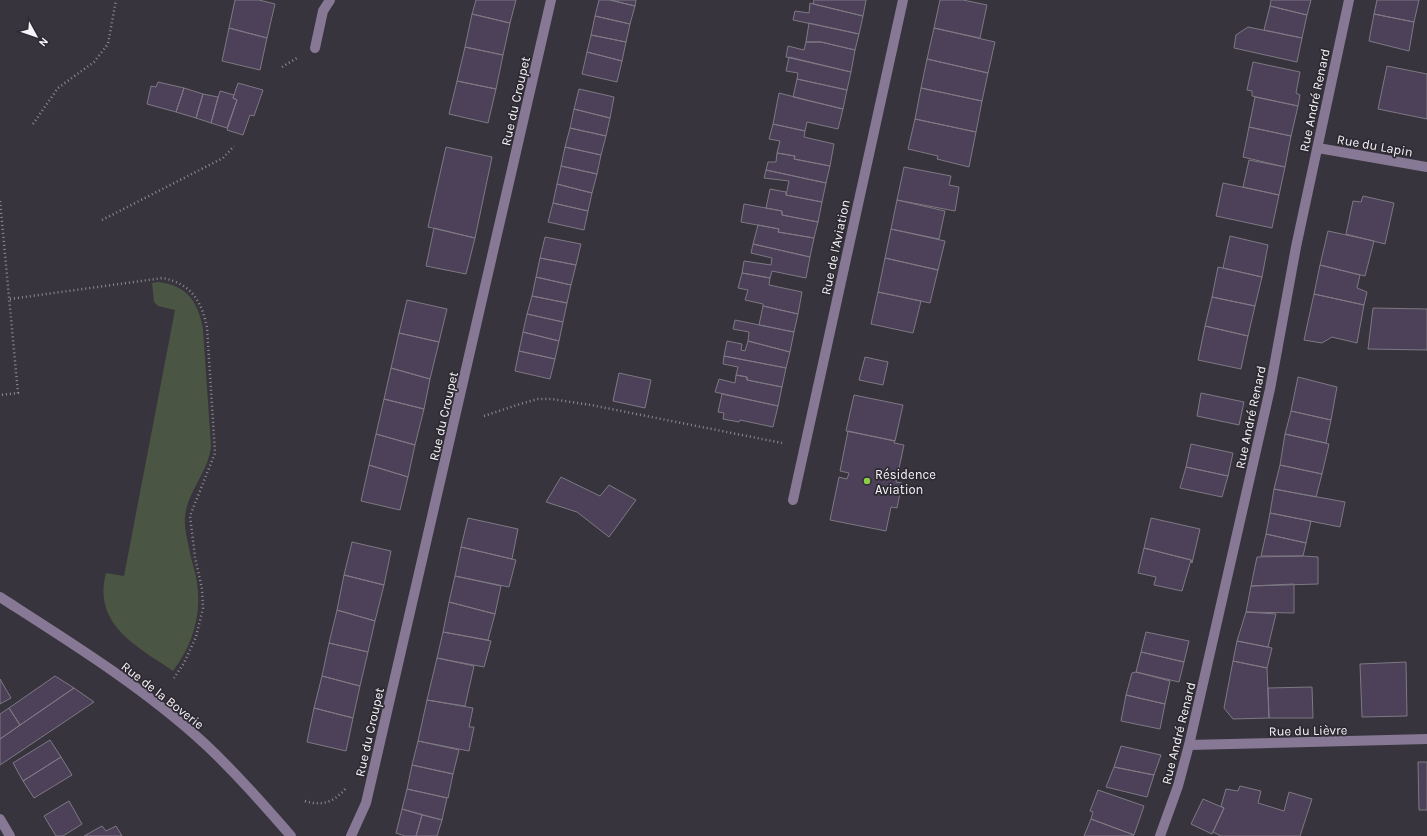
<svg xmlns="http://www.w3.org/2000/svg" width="1427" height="836" font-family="Karla,sans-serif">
<rect width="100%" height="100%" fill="#38343d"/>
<path fill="#4a5543" d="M159 282C188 286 198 302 203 329L211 446C209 471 187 492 185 517 184 529 188 542 190 553 192 563 196 573 197 583 202 615 192 646 173 671 138 647 92 625 106 573L124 576 175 310 158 306 154 302 152 283Z"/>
<path fill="#4d4159" stroke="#7d7983" d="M235 0H259L275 4 267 38 229 28Z
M476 0H516L510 23 472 14Z
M599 0H610L635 6 630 24 595 16Z
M610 0H636L635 6Z
M814 0H866L863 16 813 4Z
M940 0H963L987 5 980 38 934 28Z
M1271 0H1311L1307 15 1270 6Z
M1377 0H1419L1414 22 1374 14Z
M810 3 863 16 859 34 793 20 795 11 809 13Z
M1270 6 1307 15 1302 38 1264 30Z
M472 14 510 23 503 55 465 47Z
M1374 14 1414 22 1409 51 1369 41Z
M595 16 630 24 626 42 591 35Z
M809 23 859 34 855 50 821 42H806Z
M1248 27 1302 38 1297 62 1234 48 1236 35Z
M229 28 267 38 260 70 222 61Z
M934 28 995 42 988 73 927 59Z
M591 35 626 42 622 61 587 52Z
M806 42H821L855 50 851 72 786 57 788 46 804 50Z
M465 47 503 55 496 89 457 81Z
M587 52 622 61 617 82 582 74Z
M789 57 851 72 847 90 797 79 798 73 786 71Z
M927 59 988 73 982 101 921 88Z
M1253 62 1300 72 1296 93 1300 95 1298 106 1252 96V91L1247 90Z
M1387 66 1427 74V119L1378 109Z
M797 79 847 90 843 109 793 97Z
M457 81 496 89 488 123 449 114Z
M158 82 184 88 176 112 147 104 151 86 156 87Z
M238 83 263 90 254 116 250 115 243 135 227 130 237 100 233 98Z
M184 88 203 94 196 118 176 112Z
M921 88 982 101 976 132 915 119Z
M579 89 614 97 610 118 574 109Z
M220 91 234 95 233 98 237 100 227 128 211 123Z
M779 93 843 109 838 129 807 122 805 131 773 124Z
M203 94 218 97 211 123 196 118Z
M1255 97 1298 106 1291 136 1249 127Z
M574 109 610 118 606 136 570 128Z
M915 119 976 132 969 167 937 159 938 156 908 149Z
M773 124 805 131 804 137 834 144 830 166 794 159 795 156 777 153 780 141 769 139Z
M1249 127 1291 136 1285 167 1243 157Z
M570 128 606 136 601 155 565 147Z
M446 147 492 157 475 238 428 227Z
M565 147 601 155 597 174 561 166Z
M777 153 795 156 794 159 830 166 826 183 766 170 768 162H776Z
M1249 160 1285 167 1279 195 1243 187Z
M561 166 597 174 592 193 557 184Z
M904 167 951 176 949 185 959 187 955 211 897 200Z
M766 170 826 183 822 202 786 195 789 181 764 178Z
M1223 183 1279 195 1272 228 1216 216Z
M557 184 592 193 588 211 553 203Z
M770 189 786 192V195L822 202 818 222 782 215V211L766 208Z
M1363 196 1394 203 1385 244 1346 234 1353 201 1361 202Z
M897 200 945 211 939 239 891 229Z
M553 203 588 211 584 230 548 222Z
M744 204 782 211V215L818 222 814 238 778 232 779 229 741 222Z
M758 225 779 229 778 232 814 238 810 257 753 244Z
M434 228 475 238 466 274 426 266Z
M891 229 945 241 938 270 885 258Z
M1328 231 1374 241 1365 276 1320 265Z
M1230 236 1268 245 1262 277 1223 268Z
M545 237 581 244 576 265 540 258Z
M753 244 810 257 806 278 772 271 770 278 742 273 744 261 771 265 772 258 751 253Z
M540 258 576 265 571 285 536 277Z
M885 258 938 270 930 303 878 292Z
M1320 265 1360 275 1357 288 1367 292 1364 305 1314 294Z
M1218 267 1262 277 1255 306 1212 297Z
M742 273 770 278 769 285 802 292 798 314 763 306V304L745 300 748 290 738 288Z
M536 277 571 285 567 303 532 296Z
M878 292 921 301 913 333 871 324Z
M1314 294 1364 305 1357 343 1332 337 1322 343 1304 340Z
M532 296 567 303 563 322 527 314Z
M1212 297 1255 306 1248 336 1205 326Z
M407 300 447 309 439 342 399 333Z
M763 306 798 314 794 332 759 325Z
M1373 308 1427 309V350L1368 349Z
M527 314 563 322 559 341 523 332Z
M735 320 794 332 790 352 748 341 749 332 733 329Z
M1205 326 1248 336 1241 369 1198 360Z
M523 332 559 341 555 359 519 351Z
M399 333 439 342 430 379 391 368Z
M727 341 742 344 741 350 745 351 748 341 790 352 786 368 724 356Z
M519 351 555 359 550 379 515 371Z
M724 356 786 368 782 387 747 380V377L736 375 738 367 723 364Z
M865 357 888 362 883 385 859 380Z
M391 368 430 379 424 409 384 399Z
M619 373 651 380 645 408 613 401Z
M736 375 747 377V380L782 387 778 406 715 392 719 379 735 383Z
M1298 377 1337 387 1331 420 1291 411Z
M1201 393 1244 402 1239 425 1197 416Z
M722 394 778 406 773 427 740 420 739 422 723 419 724 413 718 412Z
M854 395 903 405 895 441 846 431Z
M384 399 424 409 415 445 376 434Z
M1291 411 1331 420 1326 443 1285 434Z
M848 431 895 441 894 443 904 445 896 482 902 483 897 508 891 507 886 531 830 520 839 477 847 479 849 473 840 471Z
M376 434 415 445 408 477 369 465Z
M1285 434 1329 444 1322 474 1280 465Z
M1191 444 1233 453 1228 476 1186 467Z
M369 465 408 477 400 510 361 501Z
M1280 465 1322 474 1316 497 1274 489Z
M1186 467 1228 476 1222 497 1180 488Z
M561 477 600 496 609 485 636 500 609 537 577 512 546 502Z
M1274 489 1345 502 1340 527 1270 513Z
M1270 513 1311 521 1306 543 1266 534Z
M468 518 518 529 512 559 461 547Z
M1151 518 1200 529 1192 563 1191 560 1144 548Z
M1266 534 1306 543 1303 556H1261Z
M352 542 391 551 384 585 344 575Z
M461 547 516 560 509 587 455 576Z
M1144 548 1191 560 1182 591 1154 585 1156 577 1138 573Z
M1303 556 1318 557V584L1251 586 1257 557Z
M344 575 384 585 375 621 337 610Z
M455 576 501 586 495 614 449 602Z
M1294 584V613L1246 612 1251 586Z
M449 602 495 614 488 640 443 632Z
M337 610 375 621 368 652 329 643Z
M1246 612 1276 614 1268 647 1237 641Z
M443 632 491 641 484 667 437 658Z
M1146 632 1189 641 1184 662 1141 652Z
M1237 641 1272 648 1267 668 1233 661Z
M329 643 368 652 360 686 322 676Z
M1141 652 1184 662 1179 682 1136 672Z
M437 658 474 666 465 706 427 700Z
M1233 661 1267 668 1269 718 1233 719 1224 708Z
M1406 662 1407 716 1362 717 1360 664Z
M1136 672 1170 681 1165 704 1126 695 1132 673Z
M55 676 74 688 20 725 9 708Z
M322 676 360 686 353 718 314 708Z
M0 679 11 698 0 704Z
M1312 687 1313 718H1269L1268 688Z
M74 688 94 702 0 765V739Z
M1126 695 1165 704 1160 729 1121 721Z
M427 700 473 708 469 727H474L469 751 418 741Z
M9 708 20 725 0 739V714Z
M314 708 353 718 346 751 307 742Z
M50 740 61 757 23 781 13 763Z
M418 741 459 750 453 774 412 765Z
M1121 746 1161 755 1154 775 1114 767Z
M61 757 72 775 34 798 23 781Z
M1418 762H1427V810H1419Z
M412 765 453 774 448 798 407 789Z
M1114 767 1154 775 1147 797 1106 787Z
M1240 786 1261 791 1258 803 1284 811 1289 792 1312 799 1300 836H1221L1213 832 1224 808 1221 806 1226 789 1238 791Z
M407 789 447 798 442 820 402 809Z
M1098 790 1144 806 1134 835 1091 819 1093 812 1090 811Z
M1203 799 1224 808 1212 834 1191 824Z
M69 801 82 824 63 836H56L44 816Z
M402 809 422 815 416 836H405L396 833Z
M422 815 442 820 437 836H416Z
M1091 819 1134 835 1133 836H1084Z
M102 826 106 831 116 826 122 836H84Z"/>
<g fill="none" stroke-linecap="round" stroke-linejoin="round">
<path stroke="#8f8c93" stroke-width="2.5" stroke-dasharray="1 3" stroke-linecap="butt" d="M282 67 297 58
M33 124 58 88 94 62 108 44 116 0
M0 201 18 393 0 395
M102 220 223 158 234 146
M10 299 163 278C191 284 201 300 207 327L215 453 190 516 195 557 202 589 203 608 196 637 184 663 174 678
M484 416 520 404 538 399H551L591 405 782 443
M305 801C323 807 335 801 346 788"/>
<path stroke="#877995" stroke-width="10" d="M315 48 323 11 330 0
M1318 148 1427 167
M793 500 903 0
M0 597C70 642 143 687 204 743 235 772 263 804 291 836
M1189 745 1427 739
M0 819 10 836
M351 836 366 803 551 0
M1160 836 1178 786 1189 745 1270 389 1296 247 1349 0"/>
</g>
<circle fill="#8ace47" stroke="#2e2a32" stroke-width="1.5" cx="867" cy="481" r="4"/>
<g text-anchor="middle" stroke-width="3.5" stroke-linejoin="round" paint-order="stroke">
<g font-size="13" fill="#f6f4f9" stroke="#2e2a32">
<text transform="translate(1314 100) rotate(-78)" y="5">Rue André Renard</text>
<text transform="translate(515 101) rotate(-77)" y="5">Rue du Croupet</text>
<text transform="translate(1375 145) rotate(10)" y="5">Rue du Lapin</text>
<text transform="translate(835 247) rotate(-78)" y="5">Rue de l'Aviation</text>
<text transform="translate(443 416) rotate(-77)" y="5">Rue du Croupet</text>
<text transform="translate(1250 417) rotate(-78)" y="5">Rue André Renard</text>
<text transform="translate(163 695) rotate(38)" y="5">Rue de la Boverie</text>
<text transform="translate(1308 730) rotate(-1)" y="5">Rue du Lièvre</text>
<text transform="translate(369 732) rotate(-77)" y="5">Rue du Croupet</text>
<text transform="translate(1178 733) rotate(-76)" y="5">Rue André Renard</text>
</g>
<g font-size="13" fill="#f6f4f9" stroke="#2e2a32" text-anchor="start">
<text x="875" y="479">Résidence<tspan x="875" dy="15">Aviation</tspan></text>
</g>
</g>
<g transform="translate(36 36) rotate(130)" stroke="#2e2a32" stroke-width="3" paint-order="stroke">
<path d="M0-3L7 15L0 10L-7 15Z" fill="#f6f4f9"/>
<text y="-6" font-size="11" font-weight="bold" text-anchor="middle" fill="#f6f4f9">N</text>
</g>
</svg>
